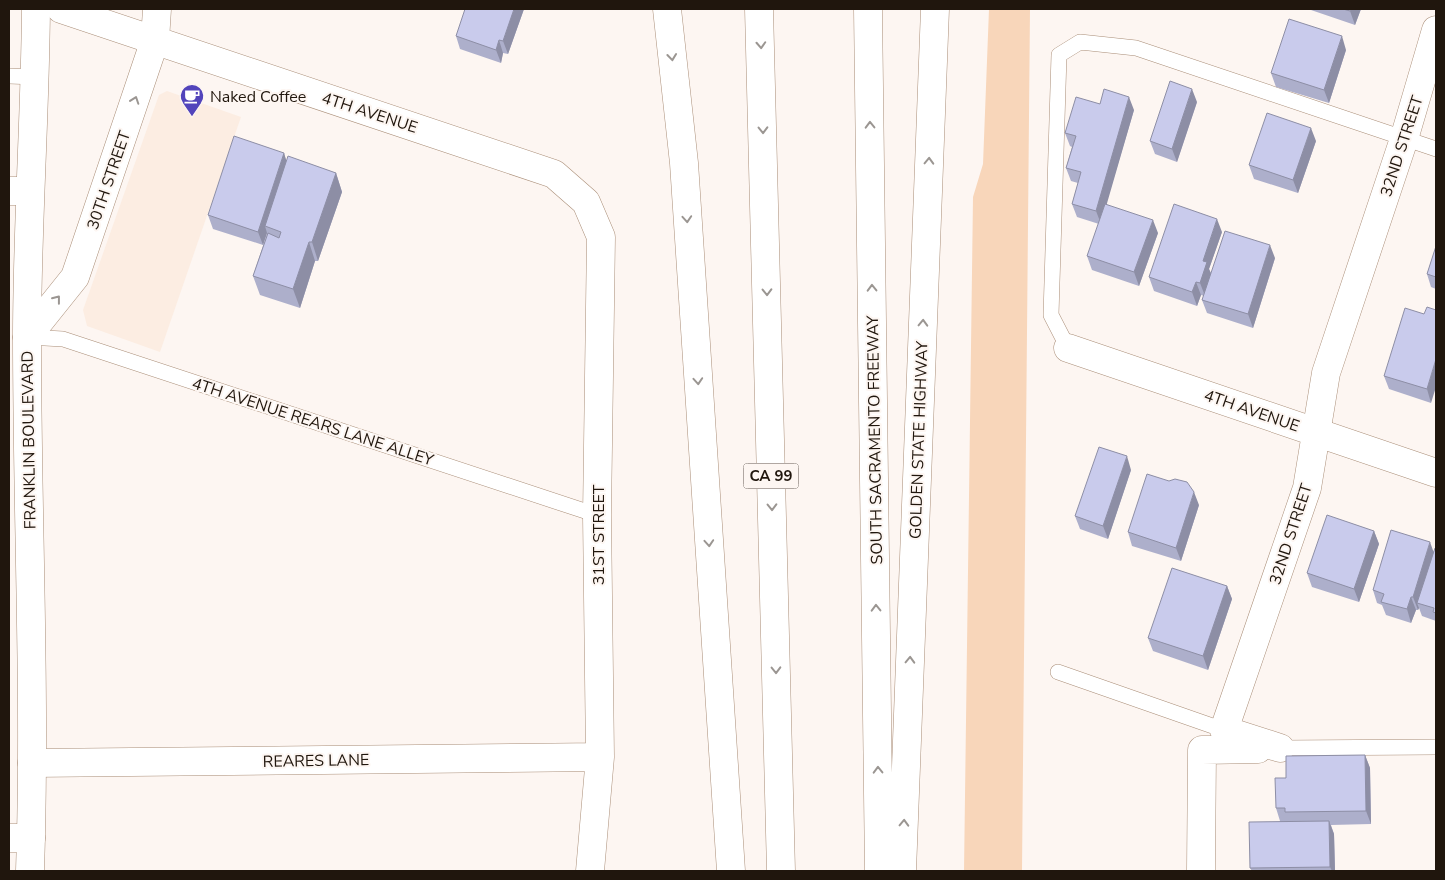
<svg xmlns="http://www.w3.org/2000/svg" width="1445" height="880" font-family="'Nunito Sans',sans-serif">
<rect width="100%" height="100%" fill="#fdf6f2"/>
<path fill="#fcede2" d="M167 91 241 117 160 352 87 326 83 310 159 95Z"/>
<path fill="#f8d6ba" d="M989 9H1030L1022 871H964L973 197 983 164Z"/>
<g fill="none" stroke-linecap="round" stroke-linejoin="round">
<g stroke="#aa8e78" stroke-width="16">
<path id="lane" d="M9 76 36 77
M27 337 63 339 597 515
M1068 348 1051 315 1059 55 1080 42 1136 48 1436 149
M1058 672 1224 730
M1280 748 1436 747"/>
</g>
<g stroke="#aa8e78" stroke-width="29">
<path id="street" d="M61 9 554 174 586 202 601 237 597 515 600 757 590 871
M9 191H29
M27 337 75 277 155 40 157 9
M1068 348 1436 473
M1280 748 1224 730 1307 488 1326 373 1404 139 1436 30
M32 763 600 757
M9 838H31
M1201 871 1202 750 1258 749"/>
</g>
<g stroke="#aa8e78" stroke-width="29">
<path id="secondary" d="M30 871C36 694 27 516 27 338 27 228 35 119 36 9"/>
</g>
<g stroke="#aa8e78" stroke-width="29">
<path id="highway" d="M667 9 684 163 731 871
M759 9 781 871
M868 9 879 871
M902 871 935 9"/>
</g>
<use href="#lane" stroke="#fff" stroke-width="15"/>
<use href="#street" stroke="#fff" stroke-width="28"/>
<use href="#secondary" stroke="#fff" stroke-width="28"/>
<use href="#highway" stroke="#fff" stroke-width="28"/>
</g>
<path fill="#adafcb" d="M524 9 508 54 503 53 501 63 460 49 456 36Z
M1311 9H1361L1355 25 1311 10Z
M1346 50 1329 103 1276 87 1271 73Z
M1197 102 1177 162 1155 154 1150 141Z
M1100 104 1134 110 1106 204 1158 233 1139 286 1092 270 1087 256 1099 224 1077 217 1072 204 1078 183 1071 181 1066 168 1072 147 1070 146 1065 133Z
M1316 141 1298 193 1254 179 1249 165Z
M284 153 286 161 336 173 342 192 318 261H315L300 308 260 295 253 276 267 234V233L263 245 213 229 208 215Z
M1222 232 1209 269 1211 273 1275 258 1253 328 1207 313 1202 300 1204 296 1201 295 1197 306 1154 291 1149 277Z
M1436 246V289L1431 287 1427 274Z
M1424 314 1431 403 1389 389 1384 376Z
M1131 470 1108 539 1080 529 1075 516Z
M1199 505 1181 561 1132 546 1128 532Z
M1374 531 1379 544 1359 602 1312 587 1307 573Z
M1436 548V621L1422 616 1419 608 1418 610H1416L1411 623 1386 615 1382 605 1377 603 1373 590 1434 551Z
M1227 586 1232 599 1208 670 1153 651 1148 638Z
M1365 755 1370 768 1371 824 1331 825 1334 834 1335 871H1252L1250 868 1280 821 1276 808 1286 778Z"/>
<path fill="#8d8ea5" d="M514 9H524L508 54 503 41Z
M1351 9H1361L1355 25 1350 11Z
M1342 36 1346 50 1329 103 1324 90Z
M499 40 503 53 501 63 496 50Z
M1192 89 1197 102 1177 162 1172 149Z
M1129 97 1134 110 1101 224 1096 211Z
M1311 128 1316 141 1298 193 1293 180Z
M284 153 288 166 265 226 267 233 263 245 258 232Z
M336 173 342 192 318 261 312 242Z
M1217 219 1222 232 1209 269 1212 276 1205 296 1200 283 1203 261Z
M1153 220 1158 233 1139 286 1134 272Z
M309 242 315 261 300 308 293 289Z
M1270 245 1275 258 1253 328 1248 314Z
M1196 282 1201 295 1197 306 1192 292Z
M1436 359V387L1431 403 1427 389Z
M1127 456 1131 470 1108 539 1103 526Z
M1194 492 1199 505 1181 561 1176 548Z
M1374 531 1379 544 1359 602 1354 589Z
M1430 542 1435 556 1417 603 1419 608 1418 610 1413 597Z
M1227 586 1232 599 1208 670 1203 656Z
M1411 597 1416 610 1411 623 1407 609Z
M1365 755 1370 768 1371 824 1366 811Z
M1329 821 1334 834 1335 871H1332L1330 867Z"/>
<path fill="#c9cbec" stroke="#8d8ea5" d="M465 9H514L503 41 499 40 496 50 456 36Z
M1343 9H1351L1350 11Z
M1289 19 1342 36 1324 90 1271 73Z
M1170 81 1192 89 1172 149 1150 141Z
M1104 89 1129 97 1096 211 1072 204 1081 172 1066 168 1076 136 1065 133 1076 97 1100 104Z
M1267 113 1311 128 1293 180 1249 165Z
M234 136 284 153 258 232 208 215Z
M288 156 336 173 312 242H309L293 289 253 276 268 233 279 238 281 232 265 226Z
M1105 204 1153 220 1134 272 1087 256Z
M1174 204 1217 219 1203 261 1207 262 1200 283 1196 282 1192 292 1149 277Z
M1225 231 1270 245 1248 314 1202 300Z
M1436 246V277L1427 274Z
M1427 307 1436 310V359L1427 389 1384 376 1405 308 1424 314Z
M1099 447 1127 456 1103 526 1075 516Z
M1147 474 1169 481 1175 479 1187 482 1194 492 1176 548 1128 532Z
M1327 515 1374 531 1354 589 1307 573Z
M1391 530 1430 542 1413 597H1411L1407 609 1381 602 1384 594 1373 590Z
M1435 548H1436V613L1433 612 1434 608 1417 603Z
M1172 568 1227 586 1203 656 1148 638Z
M1365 755 1366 811 1285 812V808H1276L1275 778H1286V756Z
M1329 821 1330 867 1250 868 1249 822Z"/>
<defs><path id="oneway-chevron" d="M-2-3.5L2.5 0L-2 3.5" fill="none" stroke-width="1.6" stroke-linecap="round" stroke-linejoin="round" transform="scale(1.25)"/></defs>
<g stroke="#9b9692">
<use href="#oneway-chevron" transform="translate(761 45) rotate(87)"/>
<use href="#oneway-chevron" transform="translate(672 57) rotate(84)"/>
<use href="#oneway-chevron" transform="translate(135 100) rotate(-71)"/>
<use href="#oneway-chevron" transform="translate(870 125) rotate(-91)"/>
<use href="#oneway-chevron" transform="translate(763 130) rotate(89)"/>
<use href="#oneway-chevron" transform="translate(929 161) rotate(-88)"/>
<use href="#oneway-chevron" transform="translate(687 219) rotate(86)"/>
<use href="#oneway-chevron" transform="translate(872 288) rotate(-91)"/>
<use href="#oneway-chevron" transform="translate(767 292) rotate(89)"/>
<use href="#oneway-chevron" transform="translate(57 299) rotate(-52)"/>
<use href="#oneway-chevron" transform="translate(923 323) rotate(-88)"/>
<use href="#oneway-chevron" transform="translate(698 381) rotate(86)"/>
<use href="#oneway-chevron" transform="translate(772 507) rotate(89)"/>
<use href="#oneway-chevron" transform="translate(709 543) rotate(86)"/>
<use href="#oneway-chevron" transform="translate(876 608) rotate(-91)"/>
<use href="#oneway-chevron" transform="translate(910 660) rotate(-88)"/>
<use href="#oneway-chevron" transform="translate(776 670) rotate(89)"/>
<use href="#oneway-chevron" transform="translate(878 770) rotate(-91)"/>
<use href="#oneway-chevron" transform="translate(904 823) rotate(-88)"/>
</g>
<defs>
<g id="cafe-pin" transform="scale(1.25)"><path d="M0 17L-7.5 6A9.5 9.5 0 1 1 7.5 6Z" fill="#5244bb" stroke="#fdf6f2"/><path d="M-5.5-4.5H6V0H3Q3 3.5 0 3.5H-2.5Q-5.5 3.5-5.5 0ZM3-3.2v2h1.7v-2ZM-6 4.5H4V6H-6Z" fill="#fff"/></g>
</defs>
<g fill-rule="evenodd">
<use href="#cafe-pin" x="192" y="96"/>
</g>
<g text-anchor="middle" stroke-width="4" stroke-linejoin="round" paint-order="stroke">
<rect fill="#fdf6f2" stroke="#625952" stroke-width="1" x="743.5" y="463.5" width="55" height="25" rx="4"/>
<g font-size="15" font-weight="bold" fill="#20160d">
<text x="771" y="481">CA 99</text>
</g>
<g font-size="16" fill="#20160d" stroke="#fdf6f2" text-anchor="start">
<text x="210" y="102">Naked Coffee</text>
</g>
<g font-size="16" fill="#20160d" stroke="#fdf6f2">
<text transform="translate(370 112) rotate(18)" y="6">4TH AVENUE</text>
<text transform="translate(1401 146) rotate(-72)" y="6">32ND STREET</text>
<text transform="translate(108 180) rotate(-71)" y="6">30TH STREET</text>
<text transform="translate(1252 410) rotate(19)" y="6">4TH AVENUE</text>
<text transform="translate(313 421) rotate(18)" y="6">4TH AVENUE REARS LANE ALLEY</text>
<text transform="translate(28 440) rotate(-91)" y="6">FRANKLIN BOULEVARD</text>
<text transform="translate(874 440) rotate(-91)" y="6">SOUTH SACRAMENTO FREEWAY</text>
<text transform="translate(918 440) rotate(-88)" y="6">GOLDEN STATE HIGHWAY</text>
<text transform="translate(1290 534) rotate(-72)" y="6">32ND STREET</text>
<text transform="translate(598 535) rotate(-90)" y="6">31ST STREET</text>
<text transform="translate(316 760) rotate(-1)" y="6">REARES LANE</text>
</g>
</g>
<rect width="1445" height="880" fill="none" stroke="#20160d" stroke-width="20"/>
</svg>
